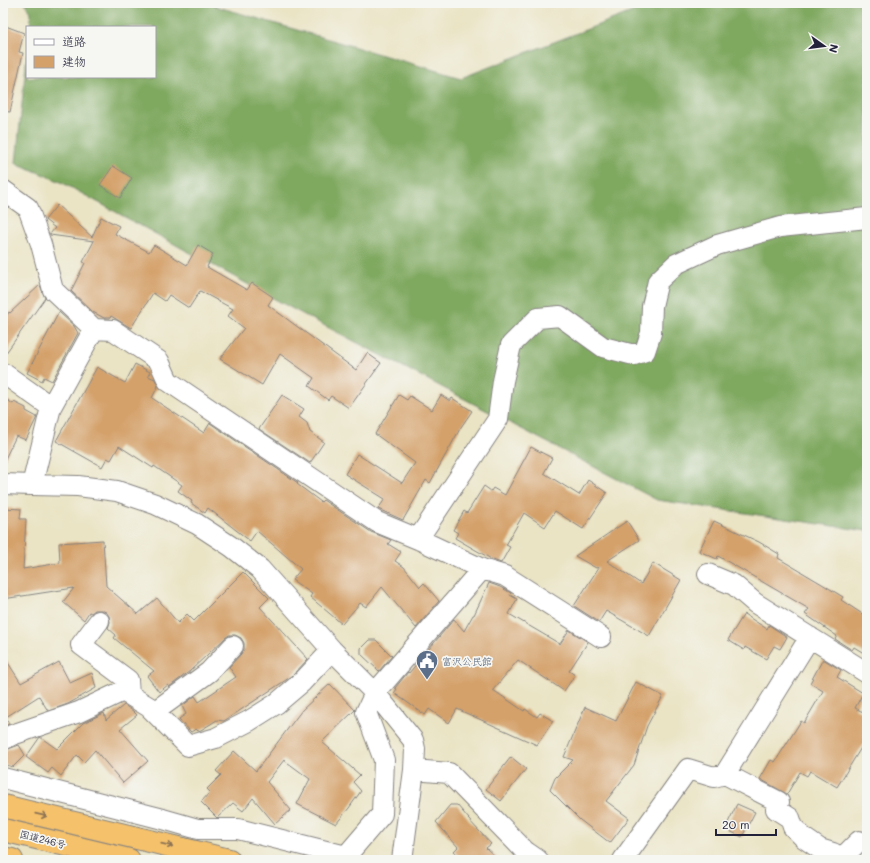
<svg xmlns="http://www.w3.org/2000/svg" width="870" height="863" font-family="Mali,'Klee One',sans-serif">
<rect width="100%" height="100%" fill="#f6f6f2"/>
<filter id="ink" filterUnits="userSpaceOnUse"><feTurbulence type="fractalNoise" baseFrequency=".025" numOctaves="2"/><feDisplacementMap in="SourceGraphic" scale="8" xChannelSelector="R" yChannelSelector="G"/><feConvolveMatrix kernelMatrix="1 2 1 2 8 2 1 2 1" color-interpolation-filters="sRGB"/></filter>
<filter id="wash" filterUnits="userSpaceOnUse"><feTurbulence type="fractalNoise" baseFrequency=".012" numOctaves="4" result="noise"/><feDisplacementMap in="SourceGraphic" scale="16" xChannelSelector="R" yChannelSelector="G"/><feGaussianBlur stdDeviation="0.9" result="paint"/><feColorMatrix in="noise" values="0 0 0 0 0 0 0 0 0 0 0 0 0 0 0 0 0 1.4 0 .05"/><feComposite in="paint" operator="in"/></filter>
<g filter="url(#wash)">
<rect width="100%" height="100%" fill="#eae4c5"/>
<path fill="#80a960" stroke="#51664e" d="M25 3H213L215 6 461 78 655 3H867V531L657 500 293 309 61 182 16 163 27 54V77H155V27H30L31 12Z"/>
<g id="blocks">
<path fill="#d4a16b" d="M3 25 24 33 19 52 23 53 10 112 3 111Z
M113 166 132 178 120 198 100 185Z
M57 205 92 237 101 217 119 226 115 234 149 252 154 245 187 265 198 245 213 254 207 267 247 290 252 283 273 297 268 305 356 370 367 353 381 363 349 408 331 396 328 400 309 386 314 378 280 354 262 385 220 359 244 328 228 316 233 309 200 291 189 308 169 295 165 301 153 293 131 328 111 316 110 318H104L93 312 71 291 85 263 83 262 94 241 50 235V234L55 228 45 220Z
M40 285 45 298 3 357V321L9 312 10 313Z
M59 312 74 326 78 333 52 381 44 377 42 381 27 373Z
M135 364 150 372 148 376 155 379 158 386 152 398 204 433 210 423 298 483 297 484 321 502 323 500 371 532 391 540 388 544 401 552 395 561 404 567 420 587 424 583 439 601 416 628 382 587 366 607 360 603 342 624 310 597 312 594 292 580 301 569 257 531 250 541 208 508 205 513 191 503 192 501 178 491 182 485 154 466 153 468 119 446 111 460 107 458 102 467 56 441 97 367 125 383Z
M282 395 304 409 299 417 307 423 310 432 324 442 310 463 259 429Z
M399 395 407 400 410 396 432 410 441 395 450 401 452 398 472 411 461 427 430 483 426 480 403 520 378 509 385 499 345 474 357 454 402 483 415 463 375 434Z
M3 397 13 404 14 402 26 408V411L37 417 26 440 16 436 3 463Z
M531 447 552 458 544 473 579 495 588 480 607 493 583 529 555 511 545 527 524 513 506 545 510 547 501 563 493 560 455 538 458 533 453 530 464 511 467 513 484 486 491 491 493 488 505 495Z
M3 508 21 509 20 519H26L23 569 60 563 59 543 103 540 106 586 138 614 157 598 178 623 187 614 194 621 243 572 269 598 260 607 308 659 292 676 224 721 217 720 201 730 198 731 196 729 191 732 179 719 186 714 182 706 195 696 199 702 236 677 229 667 241 654 244 649V643L241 638 235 635H229L225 638 190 671 169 687 168 685 159 692 147 676 154 671 114 638 116 635 108 628 110 622 109 616 106 612 101 610H95L91 613 89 612 84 620 63 602 74 588 3 599Z
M627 521 639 540 607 561 641 584 653 563 681 580 649 636 606 611 599 622 574 606 599 567 596 568 575 556Z
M714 521 759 542 779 554 778 558 822 584 843 597 841 600 867 617V655L854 647 852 650 835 639 837 636 805 614 809 609 718 556 717 559 699 551Z
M489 583 500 587 511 593 510 595 517 599 509 614 560 644 569 630 588 642 569 671 575 675 564 691 518 660 493 690 524 711 525 709 537 717 540 713 553 721 537 745 457 709 449 723 429 709 425 715 394 693 397 689 395 688 408 672 409 673 454 619 464 631 473 615H474Z
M744 614 767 629 769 625 787 637 780 649 774 646 766 659 745 647 744 650 728 640Z
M369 640H376L392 656 379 671 361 654V648Z
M3 655 21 683 59 662 70 683 92 673 96 688 68 704 48 711 39 696 6 717 9 724 3 727Z
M823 659 841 670 837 677 863 693 855 708 867 714V738L837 787 810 771 807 776 800 772 787 794 760 779 771 760 775 762 801 721 804 723 823 691 810 683Z
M636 682 663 696 647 726 634 765 606 801 629 818 610 843 580 820 550 790 555 778 573 760 564 757 585 707 616 721Z
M330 684 355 710 322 742 360 775 353 782 361 791 349 808 336 824 297 804 310 779 284 760 267 782 291 810 275 824 253 798 243 811 233 803 217 818 201 802 210 792 207 789 221 775 216 771 234 751 256 771 302 710Z
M124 705 133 711 137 715 120 729 148 761 123 783 95 750 84 762 77 755 61 776 52 768 48 773 26 757 40 737 57 749 83 723 104 713 106 720Z
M19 745 25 755 13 767 3 764V751Z
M511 757 526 769 501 801 486 789Z
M737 804 755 812 742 837 725 829Z
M450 805H457L469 819H468L491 844 486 848 499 860H462L454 851 458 847 436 822Z"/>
</g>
</g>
<g filter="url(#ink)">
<use href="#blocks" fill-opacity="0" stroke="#868380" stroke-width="1"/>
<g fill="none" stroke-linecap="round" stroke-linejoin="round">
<g stroke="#868380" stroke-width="22">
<path id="minor" d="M3 190 28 208 41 244 53 290 94 329 113 330 159 361 168 381 377 522 418 539 482 569 505 576 601 637
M3 373 51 407
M3 484 32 485 78 486 117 491 155 504 197 524 232 547 260 569 332 650 375 693 413 740 415 749 414 770 402 860
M32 485 51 407 94 329
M418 539 498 419 503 381 511 345 538 318 560 316 603 347 634 355 645 351 651 333 652 306 658 281 676 264 717 245 780 227 867 218
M708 574 734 585 755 603 867 673
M99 621 81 645 128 680 129 695
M154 712 209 672 233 646
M3 740 12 735 79 712 123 691 149 707 188 746 216 738 249 721 276 704 302 682 332 650
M414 770 449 773 525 851 538 860
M725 774 779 802 776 809 790 818 793 827 804 838 820 849 833 853 842 858 859 841
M3 778 163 819 198 829H238L346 856 382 814 384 760 366 712 375 693 482 569
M623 860 688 769 714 777 725 774 810 637"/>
</g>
<g stroke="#868380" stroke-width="24">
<path id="trunk" d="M3 806 229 860
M3 830 129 860
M3 858 12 860"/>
</g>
<use href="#minor" stroke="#fff" stroke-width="20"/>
<use href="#trunk" stroke="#f5c16b" stroke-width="22"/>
</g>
<defs><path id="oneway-shaft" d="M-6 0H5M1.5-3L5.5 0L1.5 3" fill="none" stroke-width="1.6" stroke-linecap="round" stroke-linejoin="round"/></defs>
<g stroke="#8c7253">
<use href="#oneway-shaft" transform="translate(41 815) rotate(13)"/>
<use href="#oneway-shaft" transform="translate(167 845) rotate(13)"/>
</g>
</g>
<defs>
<g id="civic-pin" transform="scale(1.15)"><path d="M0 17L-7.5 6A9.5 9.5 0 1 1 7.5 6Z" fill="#5c6f8a" stroke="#f6f6f2"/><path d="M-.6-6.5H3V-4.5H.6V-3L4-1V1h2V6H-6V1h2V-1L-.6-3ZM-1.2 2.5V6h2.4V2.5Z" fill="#fff"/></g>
</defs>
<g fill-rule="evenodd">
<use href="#civic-pin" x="427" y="661"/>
</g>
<g text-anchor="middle" stroke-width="3.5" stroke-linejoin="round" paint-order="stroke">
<g font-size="10" fill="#4e5e75" stroke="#f6f6f2" text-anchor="start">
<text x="442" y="665">富沢公民館</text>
</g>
<g font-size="10" fill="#22223b" stroke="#f6f6f2">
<text transform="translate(43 839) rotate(14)" y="4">国道246号</text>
</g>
</g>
<rect width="870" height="863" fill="none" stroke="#f6f6f2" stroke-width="16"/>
<rect x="26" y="26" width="130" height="52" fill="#f6f6f2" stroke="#a1a1a9"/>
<rect x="34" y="39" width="20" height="6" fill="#ffffff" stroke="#a1a1a9"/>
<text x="62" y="46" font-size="12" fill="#22223b">道路</text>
<rect x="34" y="56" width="20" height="12" fill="#d4a16b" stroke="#a1a1a9"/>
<text x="62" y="66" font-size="12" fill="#22223b">建物</text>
<g transform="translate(824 46) rotate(104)" stroke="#f6f6f2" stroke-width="3" paint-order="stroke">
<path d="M0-3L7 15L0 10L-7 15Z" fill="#22223b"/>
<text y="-6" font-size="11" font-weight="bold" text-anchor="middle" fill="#22223b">N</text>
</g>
<path d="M716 829v6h60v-6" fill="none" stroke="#22223b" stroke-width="2"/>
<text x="722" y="829" font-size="12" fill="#22223b" stroke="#f6f6f2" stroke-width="3" paint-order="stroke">20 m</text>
</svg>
